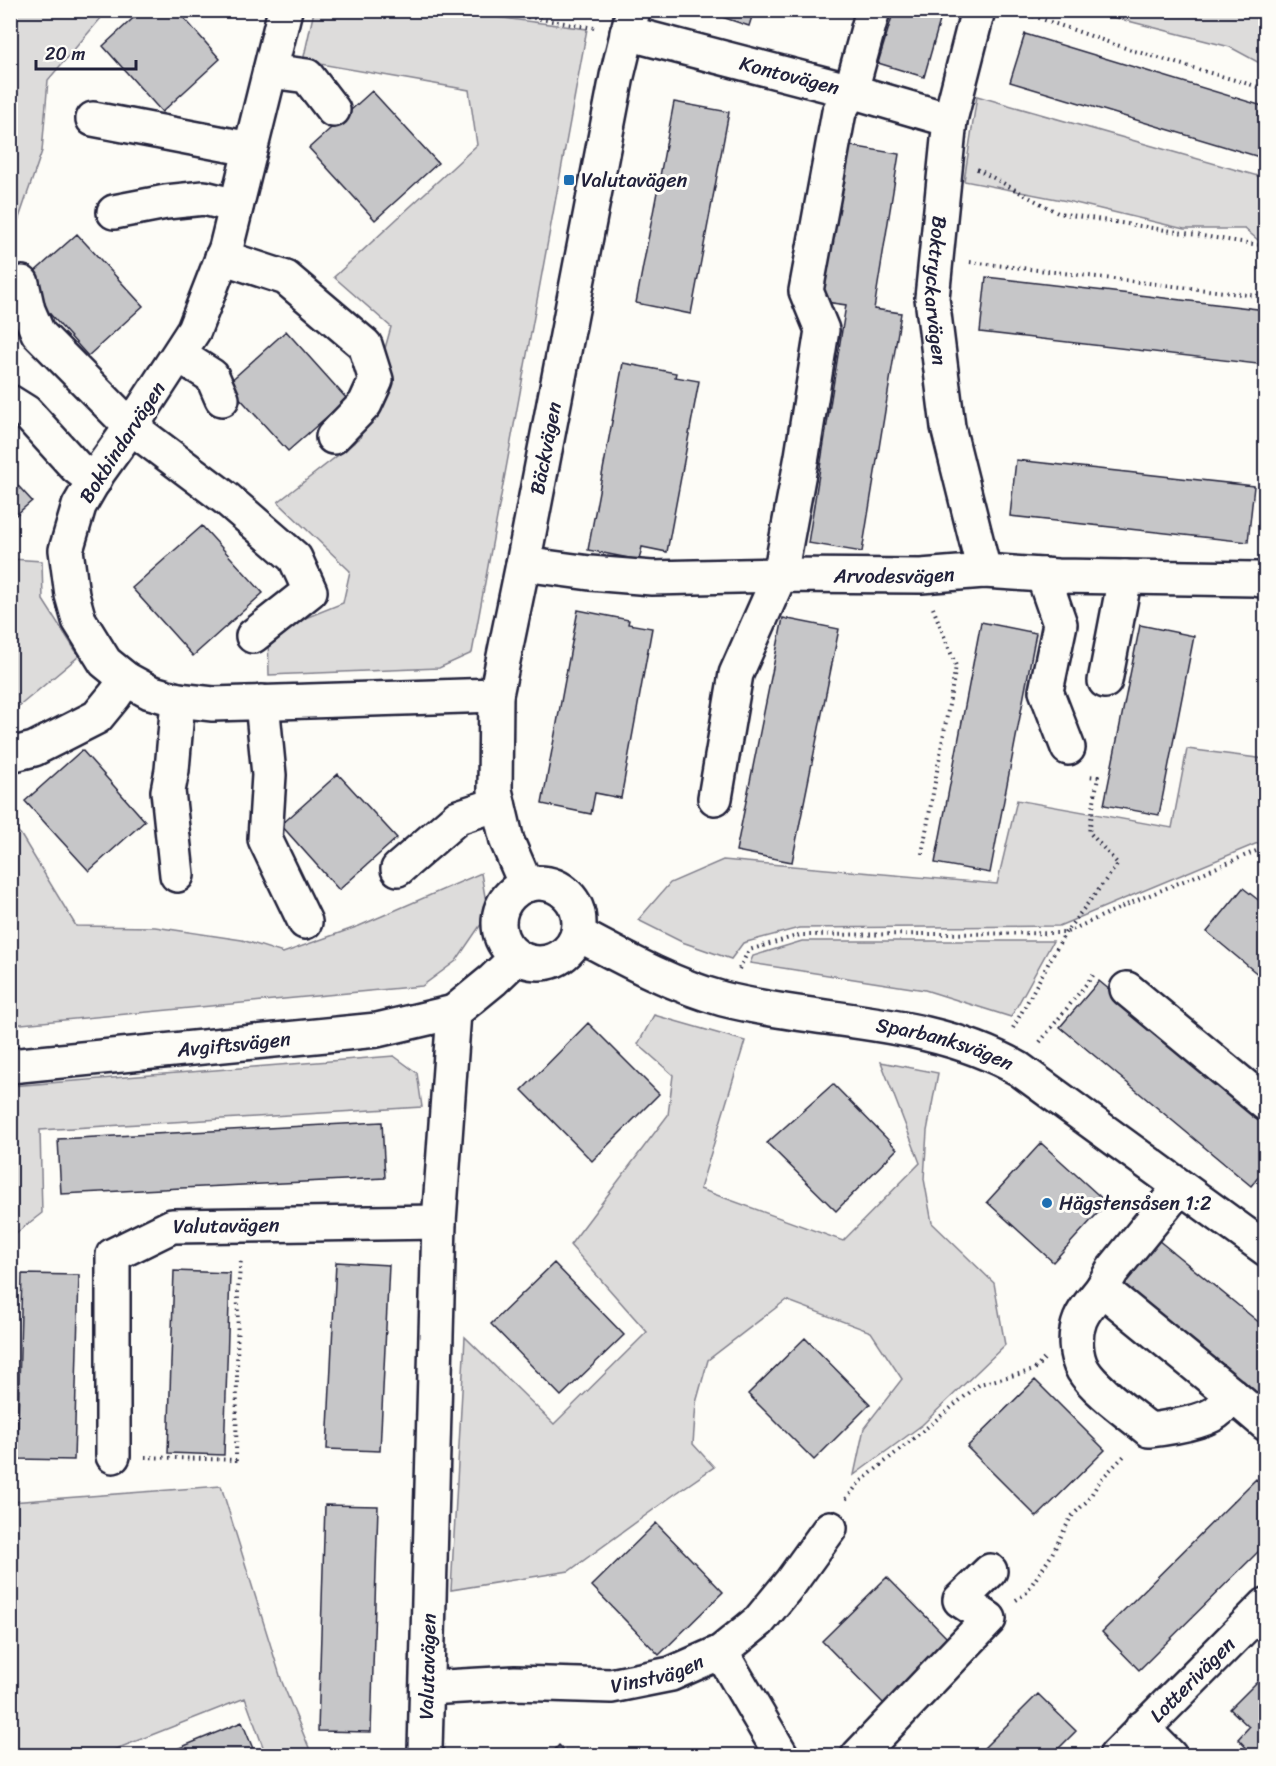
<svg xmlns="http://www.w3.org/2000/svg" width="1276" height="1766" font-family="Sriracha,sans-serif">
<rect width="100%" height="100%" fill="#fdfcf7"/>
<filter id="ink" filterUnits="userSpaceOnUse"><feTurbulence type="fractalNoise" baseFrequency=".0167" numOctaves="2"/><feDisplacementMap in="SourceGraphic" scale="12" xChannelSelector="R" yChannelSelector="G"/><feConvolveMatrix kernelMatrix="1 2 1 2 8 2 1 2 1" color-interpolation-filters="sRGB"/></filter>
<g filter="url(#ink)">
<path fill="#dddcdb" stroke="#807f8b" stroke-width="1.5" d="M11 10 107 11 48 80 42 151 18 221 11 255Z
M314 11H450L587 29 472 653 439 668 269 675 268 633 343 603 350 571 278 502 360 438 391 327 334 277 477 145 469 90 303 61Z
M1089 11H1265V66L1230 47Z
M977 96 1265 178V246L1245 229H1184L1067 201 964 181Z
M11 559 42 561 43 600 79 656 11 713Z
M1187 749 1265 759V840L1059 926 799 928 743 943 731 959 682 942 638 920 670 883 723 860 997 884 1017 800 1172 828Z
M10 823 21 835 76 926 155 927 242 940 283 953 359 926 481 873 488 914 456 961 422 986 11 1025Z
M802 941H1053L1011 1017 925 990 750 963 753 956Z
M654 1015 745 1041 700 1189 843 1241 920 1163 881 1062 938 1073 927 1131 924 1179 932 1223 994 1283 1005 1345 922 1425 854 1475 864 1428 902 1379 871 1332 786 1300 708 1360 696 1403 693 1444 714 1467 675 1494 569 1571 451 1590 465 1337 554 1424 647 1332 570 1245 668 1115 673 1075 638 1044Z
M394 1056 417 1073 422 1107 40 1130 42 1213 11 1237V1086Z
M221 1486 282 1682 312 1755H266L245 1698 101 1755H11V1502Z"/>
<path fill="#c6c6c8" stroke="#22223b" stroke-width="1.5" d="M142 10H177L220 59 162 112 103 46Z
M701 10H754L749 26Z
M894 10H943L924 77 878 63Z
M1025 34 1266 107V159L1010 82Z
M372 91 438 163 375 220 309 148Z
M674 102 729 112 691 314 636 303Z
M845 145 899 154 874 309 901 313 862 552 808 543 846 305 819 301Z
M77 234 143 306 88 356 22 283Z
M986 277 1266 310V365L980 332Z
M286 331 347 399 288 451 227 384Z
M623 363 676 373 675 377 699 381 667 552 642 547 639 560 588 550Z
M1016 460 1254 486 1248 542 1010 516Z
M10 477 32 501 10 520Z
M202 526 263 593 193 656 132 588Z
M578 610 629 620 628 624 652 628 621 798 595 793 591 814 542 804Z
M783 618 839 629 792 862 736 851Z
M981 622 1036 633 990 873 935 863Z
M1140 625 1194 636 1159 815 1104 805Z
M82 750 145 821 89 871 25 801Z
M338 774 397 838 339 890 281 825Z
M1243 888 1266 906V981L1207 932Z
M1099 981 1266 1119V1168L1251 1186 1060 1027Z
M588 1023 659 1094 592 1161 522 1090Z
M833 1084 897 1149 836 1211 767 1143Z
M382 1122 385 1178 61 1194 58 1139Z
M1041 1143 1107 1203 1053 1262 987 1202Z
M1158 1240 1266 1328V1414L1115 1291Z
M336 1262 389 1265 380 1451 327 1449Z
M554 1263 624 1335 561 1396 491 1324Z
M174 1271 230 1273 224 1455 168 1453Z
M22 1274 79 1275 74 1460 17 1459Z
M805 1338 870 1404 814 1460 748 1394Z
M1035 1380 1105 1450 1037 1517 967 1447Z
M1256 1479 1266 1489V1544L1139 1670 1102 1632Z
M325 1505 378 1506 371 1732 318 1731Z
M656 1523 723 1592 659 1655 592 1586Z
M887 1577 951 1642 886 1706 822 1641Z
M1266 1673V1756H1254L1238 1739 1249 1727 1230 1709Z
M1038 1694 1076 1731 1051 1756H976Z
M242 1722 256 1756H160Z
M559 1745 570 1756H549Z"/>
<g fill="none" stroke-linecap="round" stroke-linejoin="round">
<g stroke="#22223b" stroke-width="38">
<g id="minor">
<path d="M285 10 226 248 194 330 131 427 98 473 79 506 66 550 72 595 79 620 105 662 126 679 150 692 178 700 213 704 496 695"/>
<path id="s1" d="M978 10 950 120 932 298 948 427 984 571"/>
<path id="s2" d="M627 33 851 91 950 120"/>
<path d="M270 71 307 76 333 110"/>
<path d="M93 119 250 149"/>
<path d="M114 212 166 202 204 198 236 206"/>
<path d="M222 257 286 278 365 345 376 380 365 404 333 437"/>
<path d="M22 283 28 310 38 333 131 427 228 500 295 558 310 591 253 636"/>
<path d="M179 355 212 376 222 399"/>
<path d="M10 402 26 412 76 467 94 481"/>
<path id="s3" d="M523 564 590 573 652 578 780 575 921 576 984 571 1057 576 1256 579 1266 581"/>
<path d="M1043 575 1060 624 1046 691 1068 748"/>
<path d="M1105 681 1125 577"/>
<path d="M262 702 269 775 265 839 305 922"/>
<path d="M10 755 34 749 97 717 115 695 126 679"/>
<path d="M715 798 736 674 780 575 802 456 822 330 806 291 839 112 851 91 873 10"/>
<path d="M398 869 458 817 498 804"/>
<path d="M177 875 168 791 172 770 178 700"/>
<circle cx="539" cy="923" r="40"/>
<path id="s4" d="M526 885 507 841 495 790 496 695 523 564 617 76 633 10"/>
<path id="s5" d="M578 934C625 959 672 985 723 999 821 1024 929 1017 1019 1069L1266 1249"/>
<path d="M1127 989 1266 1104"/>
<path id="s6" d="M10 1066 377 1030 454 1012"/>
<path d="M1180 1187 1112 1271 1102 1289 1232 1395"/>
<path d="M1102 1289C1095 1298 1084 1309 1080 1320 1074 1335 1075 1356 1083 1370 1095 1390 1131 1415 1149 1430 1167 1428 1207 1422 1219 1410 1224 1406 1228 1400 1232 1395L1266 1424"/>
<path id="s7" d="M113 1456V1255L172 1226 439 1222"/>
<path d="M721 1652 782 1756"/>
<path id="s8" d="M427 1688 515 1683 611 1686 671 1674 721 1652 759 1621 791 1582 830 1528"/>
<path d="M1142 1728 1170 1756"/>
<path id="s9" d="M427 1756 425 1750 439 1222 454 1012 493 980 517 957"/>
<path d="M858 1756 989 1619 960 1600 990 1571"/>
<path id="s10" d="M1116 1756 1266 1605"/>
</g>
</g>
<path stroke="#22223b" stroke-width="4" stroke-dasharray="1.5 4.5" stroke-linecap="butt" d="M486 10 594 28
M1016 10 1131 50 1266 89
M977 169 1058 213 1266 246
M970 262 1266 297
M922 854 956 666 933 608
M739 969 749 950 800 935 1065 933 1135 901 1266 847
M1013 1028 1065 933 1118 864 1089 832 1098 777 1088 776
M1040 1042 1095 973
M145 1457 236 1460 238 1289 241 1259
M846 1499 859 1483 980 1384 1034 1370 1044 1359
M1016 1600 1026 1593 1051 1556 1071 1517 1088 1500 1101 1479 1126 1454"/>
<use href="#minor" stroke="#fdfcf7" stroke-width="33"/>
</g>
</g>
<g fill="#1f6fb2" stroke="#fdfcf7" stroke-width="2">
<rect x="563" y="174" width="12" height="12" rx="3"/>
<circle cx="1047" cy="1203" r="6"/>
</g>
<g text-anchor="middle" stroke-width="6" stroke-linejoin="round" paint-order="stroke">
<g font-size="20" fill="#22223b" stroke="#fdfcf7">
<text dy="7" stroke="none"><textPath href="#s2" startOffset="168">Kontovägen</textPath></text>
<text dy="7" stroke="none"><textPath href="#s1" startOffset="285">Boktryckarvägen</textPath></text>
<text transform="translate(122 442) rotate(-57)" y="7">Bokbindarvägen</text>
<text dy="7" stroke="none"><textPath href="#s4" startOffset="447">Bäckvägen</textPath></text>
<text dy="7" stroke="none"><textPath href="#s3" startOffset="372">Arvodesvägen</textPath></text>
<text dy="7" stroke="none"><textPath href="#s6" startOffset="225">Avgiftsvägen</textPath></text>
<text dy="7" stroke="none"><textPath href="#s5" startOffset="386">Sparbanksvägen</textPath></text>
<text dy="7" stroke="none"><textPath href="#s7" startOffset="321">Valutavägen</textPath></text>
<text dy="7" stroke="none"><textPath href="#s9" startOffset="90">Valutavägen</textPath></text>
<text dy="7" stroke="none"><textPath href="#s8" startOffset="232">Vinstvägen</textPath></text>
<text dy="7" stroke="none"><textPath href="#s10" startOffset="108">Lotterivägen</textPath></text>
</g>
<g font-size="20" fill="#22223b" stroke="#fdfcf7" text-anchor="start">
<text x="581" y="187">Valutavägen</text>
<text x="1059" y="1210">Hägstensåsen 1:2</text>
</g>
</g>
<rect width="1276" height="1766" fill="none" stroke="#fdfcf7" stroke-width="36"/>
<rect x="18" y="18" width="1240" height="1730" fill="none" stroke="#22223b" stroke-width="2" filter="url(#ink)"/>
<path d="M36 60v9h100v-9" fill="none" stroke="#22223b" stroke-width="3"/>
<text x="45" y="60" font-size="18" fill="#22223b" stroke="#fdfcf7" stroke-width="4.5" paint-order="stroke">20 m</text>
</svg>
